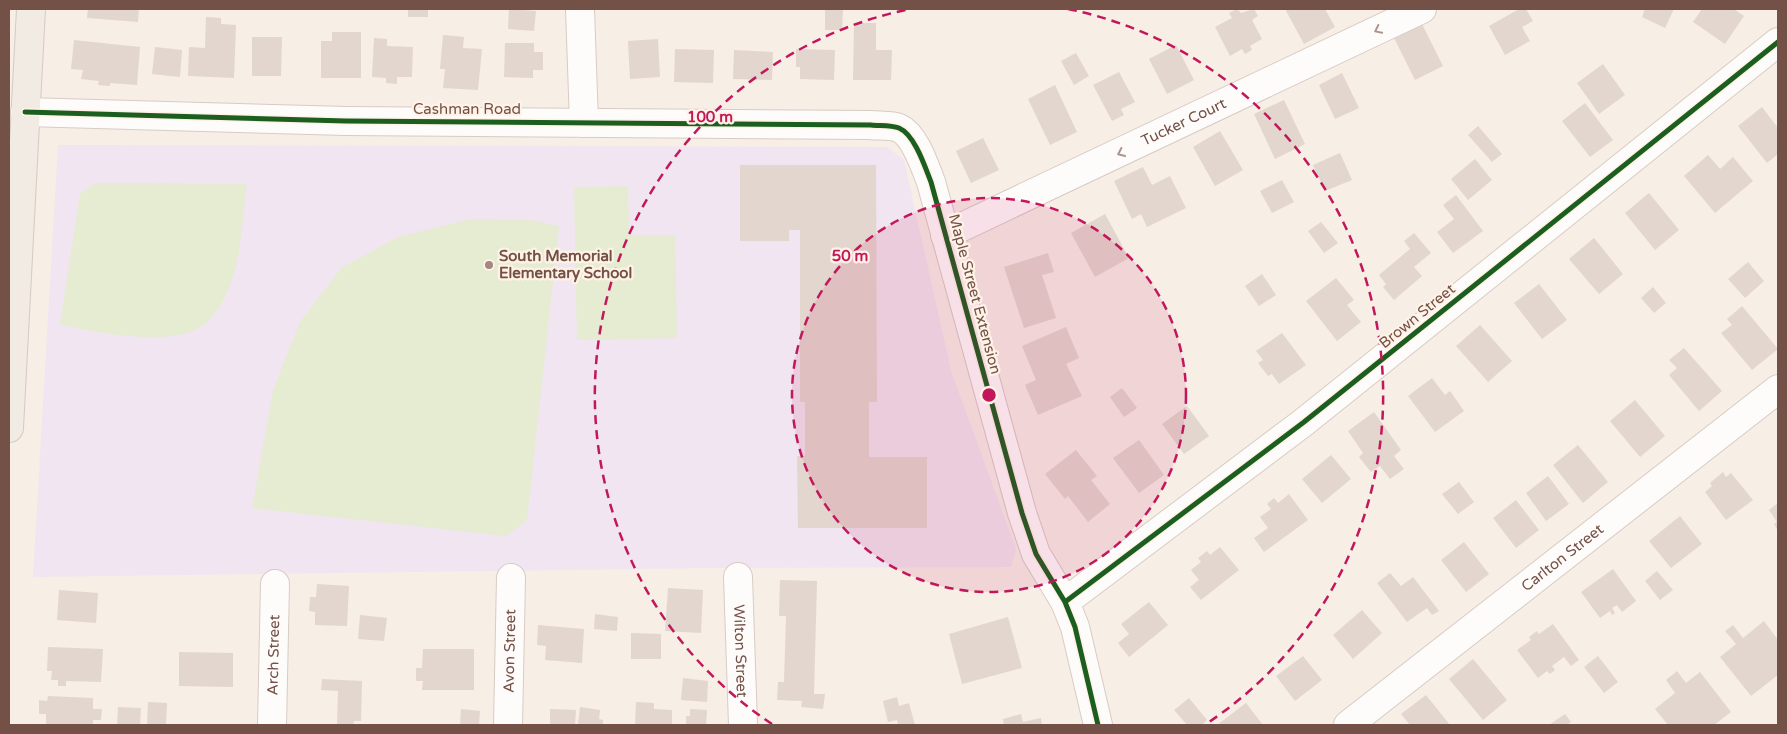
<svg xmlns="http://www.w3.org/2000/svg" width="1787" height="734" font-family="'Varela Round',sans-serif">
<rect width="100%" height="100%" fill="#f7eee6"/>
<path fill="#f0e5f0" d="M58 145 887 147 904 160 951 371 1016 549 1011 567 707 568 33 577Z"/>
<path fill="#e5ecd1" d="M95 183 247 184C242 214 242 255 231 282 225 300 215 318 199 328 169 346 93 333 60 324L80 194Z
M628 186 629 235H675L677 338 577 340 574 187Z
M471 219 529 220 559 226 527 520 506 536 252 508 273 390 300 322 341 268 398 237Z"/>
<path fill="#e3d6ce" d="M88 9H139L138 22 87 18Z
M408 9H428V17H408Z
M509 9 536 11 534 31 508 29Z
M825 9H843L842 30H825Z
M1237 9 1241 13 1254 9 1258 16 1252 20 1262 39 1250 46 1252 50 1245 54 1242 49 1230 56 1215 27 1232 18 1229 13Z
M1285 9H1325L1335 27 1304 44Z
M1519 9H1526L1533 21 1522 27 1530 41 1505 55 1489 26Z
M1645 9H1674L1665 28 1642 17Z
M1702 9H1734L1744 16 1725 44 1693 22Z
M206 17 221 18V24L236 25 234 78 188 76 189 47 205 48Z
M854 23H876V50H892L891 80H853Z
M1422 24 1443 66 1415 80 1394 38Z
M332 32H361V78H321V41H332Z
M443 35 464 37 463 48 482 49 478 90 443 88 445 69H440Z
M252 37H282L281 76H252Z
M374 38 387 39V46L413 47 412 77H397V84L386 83V78L372 77Z
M658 39 660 77 630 79 628 41Z
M74 40 140 47 137 85 110 83V86L98 85 99 81 81 79 83 70 71 69Z
M505 43H534V52H543V70H533V78L504 77Z
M1176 45 1194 80 1167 94 1149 59Z
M155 47 182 50 180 77 152 74Z
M675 49 714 50 713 83 674 82Z
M796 49 835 50 834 80 800 79V67H796Z
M734 50 773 52 772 80 733 79Z
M1076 53 1089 76 1074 85 1061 61Z
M1603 64 1625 95 1599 114 1577 83Z
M1119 72 1135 102 1121 109 1124 115 1112 121 1093 85Z
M1342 73 1359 108 1335 119 1319 85Z
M1055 85 1077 132 1050 145 1028 99Z
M1284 100 1305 144 1275 159 1254 114Z
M1585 103 1613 140 1590 157 1562 121Z
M1762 107 1778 128V154L1767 163 1738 126Z
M1478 126 1502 154 1492 162 1468 135Z
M1220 131 1243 170 1215 186 1193 147Z
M983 138 999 170 971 183 956 151Z
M1340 153 1352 180 1325 191 1313 165Z
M1708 155 1720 169 1733 157 1753 181 1715 213 1684 176Z
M1475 159 1492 180 1468 200 1451 179Z
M740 165H876L877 402H869V457H927V528H798L797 456H805V402H800V230H789V241H740Z
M1143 167 1152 185 1170 176 1186 208 1147 227 1141 214 1132 219 1114 181Z
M1282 180 1294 202 1272 213 1260 191Z
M1649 193 1679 230 1655 250 1625 213Z
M1456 195 1483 231 1453 253 1437 232 1454 219 1443 205Z
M1105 214 1129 258 1095 277 1071 233Z
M1321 222 1338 243 1324 253 1308 231Z
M1414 233 1431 253 1414 267 1422 276 1394 300 1383 287 1386 284 1379 275 1410 249 1404 241Z
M1594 238 1623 274 1599 294 1569 259Z
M1048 253 1054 272 1042 275 1056 318 1024 328 1004 267Z
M1748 262 1764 281 1745 298 1728 279Z
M1262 274 1276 295 1259 306 1245 286Z
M1336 278 1354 300 1347 305 1361 322 1337 341 1306 301Z
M1539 284 1567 320 1542 339 1514 303Z
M1653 287 1666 303 1654 313 1641 298Z
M1742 306 1778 349 1752 370 1721 333 1732 325 1727 319Z
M1480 325 1512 361 1488 382 1456 346Z
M1066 327 1079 358 1066 364 1082 396 1038 415 1025 385 1036 380 1022 346Z
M1282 333 1306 365 1279 384 1272 374 1268 376 1258 363 1263 360 1256 351Z
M1684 348 1722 391 1699 411 1669 375 1677 368 1669 360Z
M1432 378 1445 395 1450 391 1464 411 1435 432 1408 396Z
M1122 388 1137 408 1124 417 1110 397Z
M1635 400 1665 436 1640 457 1610 421Z
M1187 406 1209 436 1184 454 1162 424Z
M1374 412 1401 450 1394 456 1404 469 1390 479 1380 466 1371 472 1359 457 1363 453 1348 431Z
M1139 440 1164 475 1139 493 1113 458Z
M1578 445 1608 482 1583 503 1553 465Z
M1076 450 1097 476 1091 480 1110 504 1088 522 1068 496 1065 499 1045 474Z
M1331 455 1351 479 1322 503 1302 479Z
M1723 472 1726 477 1731 473 1753 500 1726 520 1705 492 1712 486 1710 483Z
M1548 476 1569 504 1546 521 1526 493Z
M1459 482 1474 502 1458 514 1442 494Z
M1289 494 1308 520 1264 552 1254 538 1268 528 1260 517 1271 509 1267 504 1274 498 1278 503Z
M1516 500 1539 530 1516 548 1493 518Z
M1778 503V531L1774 524 1777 522 1769 510Z
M1680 516 1702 544 1671 568 1649 541Z
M1464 542 1489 574 1466 592 1441 560Z
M1220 547 1239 570 1201 600 1190 587 1199 580 1191 570 1201 562 1198 558 1207 551 1210 555Z
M1613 569 1636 601 1622 612 1617 605 1612 608 1615 613 1612 615 1610 611 1600 618 1581 592Z
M1657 571 1673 590 1660 600 1645 581Z
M1390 573 1401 586 1413 577 1439 611 1432 615 1427 608 1407 622 1377 583Z
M780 580 817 581 814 694H825L823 709 801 707 802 701 777 700 778 682H784L786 616H779Z
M317 584 349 586 347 626 315 625V612L309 611 310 597H316Z
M668 588 703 590 701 633 665 631Z
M59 590 98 593 96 623 57 620Z
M1149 602 1168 625 1129 657 1118 643 1129 634 1121 624Z
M1362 610 1382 633 1353 659 1333 635Z
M595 614 618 617 617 631 594 629Z
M360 615 387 618 384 641 358 639Z
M1008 617 1022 668 962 684 949 634Z
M1764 621 1778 640V675L1751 696 1720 657 1736 644 1725 631 1733 625 1743 638Z
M1553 624 1579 660 1571 666 1564 657 1552 666 1555 670 1550 674 1547 671 1538 678 1517 650 1531 640 1529 637 1537 631 1539 634Z
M538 625 584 629 582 663 545 660 546 646 537 645Z
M631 633 661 634V659H631Z
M48 647 103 649 101 682 66 681V686H58V680H51L52 671H47Z
M423 649H474V690H422L423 681H416V668H422Z
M179 652 233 653V687L179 686Z
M1303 656 1322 680 1295 701 1276 676Z
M1598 656 1618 682 1604 693 1584 667Z
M1473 659 1507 700 1483 720 1449 679Z
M1677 671 1686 683 1700 672 1731 712 1714 725H1668L1655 709 1675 693 1666 680Z
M683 678 708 681 707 702 681 700Z
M322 679 362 681 361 721H354L353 725H337L338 691 321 690Z
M1426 695 1450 725H1410L1401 714Z
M48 696 93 698V709H102L101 720H93V725H46V714H39V700L47 701Z
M897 697 899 706 909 703 915 725H898L897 720 888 722 883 701Z
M1189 698 1207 720 1202 725H1187L1174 710Z
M148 702 167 703 166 725H147Z
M636 702 654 703V709L672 710V725H635Z
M1246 703 1263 725H1217Z
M118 707 141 708 140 725H117Z
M580 707 600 710 599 719 603 720V725H578Z
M461 709 480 711 479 725H460Z
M550 709 576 710 575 725H550Z
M690 709 707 710 706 725H686V716H690Z
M1021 714 1023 722 1041 718 1042 725H1004L1003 719Z
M1565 714 1571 722 1567 725H1549Z"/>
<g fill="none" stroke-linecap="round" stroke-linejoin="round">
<g stroke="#d8cbc5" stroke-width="30">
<g id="street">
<path d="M580 9 584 123"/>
<path d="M25 112 346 121 871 125C879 126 891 125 899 128 915 135 925 167 931 182L1022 513 1036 554 1065 602 1075 627 1098 725"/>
<path id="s1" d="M945 235 1422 9"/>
<path id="s2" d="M738 577 743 725"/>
<path d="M1065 602 1304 422 1778 42"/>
<path id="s3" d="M272 725 275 584"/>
<path id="s4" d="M508 725 511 578"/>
<path id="s5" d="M1348 725 1778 389"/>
</g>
</g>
<g stroke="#d5c9c4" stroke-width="30">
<path id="primary" d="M9 428 31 9"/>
</g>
<use href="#street" stroke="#fefcfb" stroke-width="28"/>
<use href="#primary" stroke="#f2ebe3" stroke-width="28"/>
<g stroke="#fff2e7" stroke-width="8">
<path id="cycleway" d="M25 112 346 121 871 125C879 126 891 125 899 128 915 135 925 167 931 182L1022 513 1036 554 1065 602 1075 627 1098 725
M1065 602 1304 422 1778 42"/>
</g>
<use href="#cycleway" stroke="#1b5e20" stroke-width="5"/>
</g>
<defs><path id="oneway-chevron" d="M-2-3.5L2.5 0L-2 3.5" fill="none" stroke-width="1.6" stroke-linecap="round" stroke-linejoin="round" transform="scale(1.25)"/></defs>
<g stroke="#ab958f">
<use href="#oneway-chevron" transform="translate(1378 30) rotate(154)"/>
<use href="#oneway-chevron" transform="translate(1121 153) rotate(155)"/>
</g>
<circle cx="989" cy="395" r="197" fill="#c2185b" fill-opacity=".12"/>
<g fill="none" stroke="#c2185b" stroke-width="2.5" stroke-dasharray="9 6">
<circle cx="989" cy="395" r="197"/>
<path d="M772 724A394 394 0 0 1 910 9M1068 9A394 394 0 0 1 1206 724"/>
</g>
<circle fill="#a2887f" stroke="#fff2e7" stroke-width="2" cx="489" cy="265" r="5"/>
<g text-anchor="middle" stroke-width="4.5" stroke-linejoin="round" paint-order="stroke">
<g font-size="15" fill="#745147" stroke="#fff2e7">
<text x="467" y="114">Cashman Road</text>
<text dy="5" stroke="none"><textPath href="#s1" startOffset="264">Tucker Court</textPath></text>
<text transform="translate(975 294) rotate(75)" y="5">Maple Street Extension</text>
<text transform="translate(1417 316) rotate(-39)" y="5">Brown Street</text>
<text dy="5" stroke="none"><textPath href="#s5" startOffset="272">Carlton Street</textPath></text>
<text dy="5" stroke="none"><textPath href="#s2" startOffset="74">Wilton Street</textPath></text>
<text dy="5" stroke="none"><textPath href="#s4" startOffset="74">Avon Street</textPath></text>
<text dy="5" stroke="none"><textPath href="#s3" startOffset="70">Arch Street</textPath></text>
</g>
<g font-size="15" font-weight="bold" fill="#745147" stroke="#fff2e7" text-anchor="start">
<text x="499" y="261">South Memorial<tspan x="499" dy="17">Elementary School</tspan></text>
</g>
</g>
<circle cx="989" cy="395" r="8" fill="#c2185b" stroke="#fff2e7" stroke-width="2.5"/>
<g font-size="15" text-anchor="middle" font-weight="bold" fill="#c2185b" stroke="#fff2e7" stroke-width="4.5" stroke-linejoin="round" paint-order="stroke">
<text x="710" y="122">100 m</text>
<text x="850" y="261">50 m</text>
</g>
<rect width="1787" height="734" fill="none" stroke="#745147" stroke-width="20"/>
</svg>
